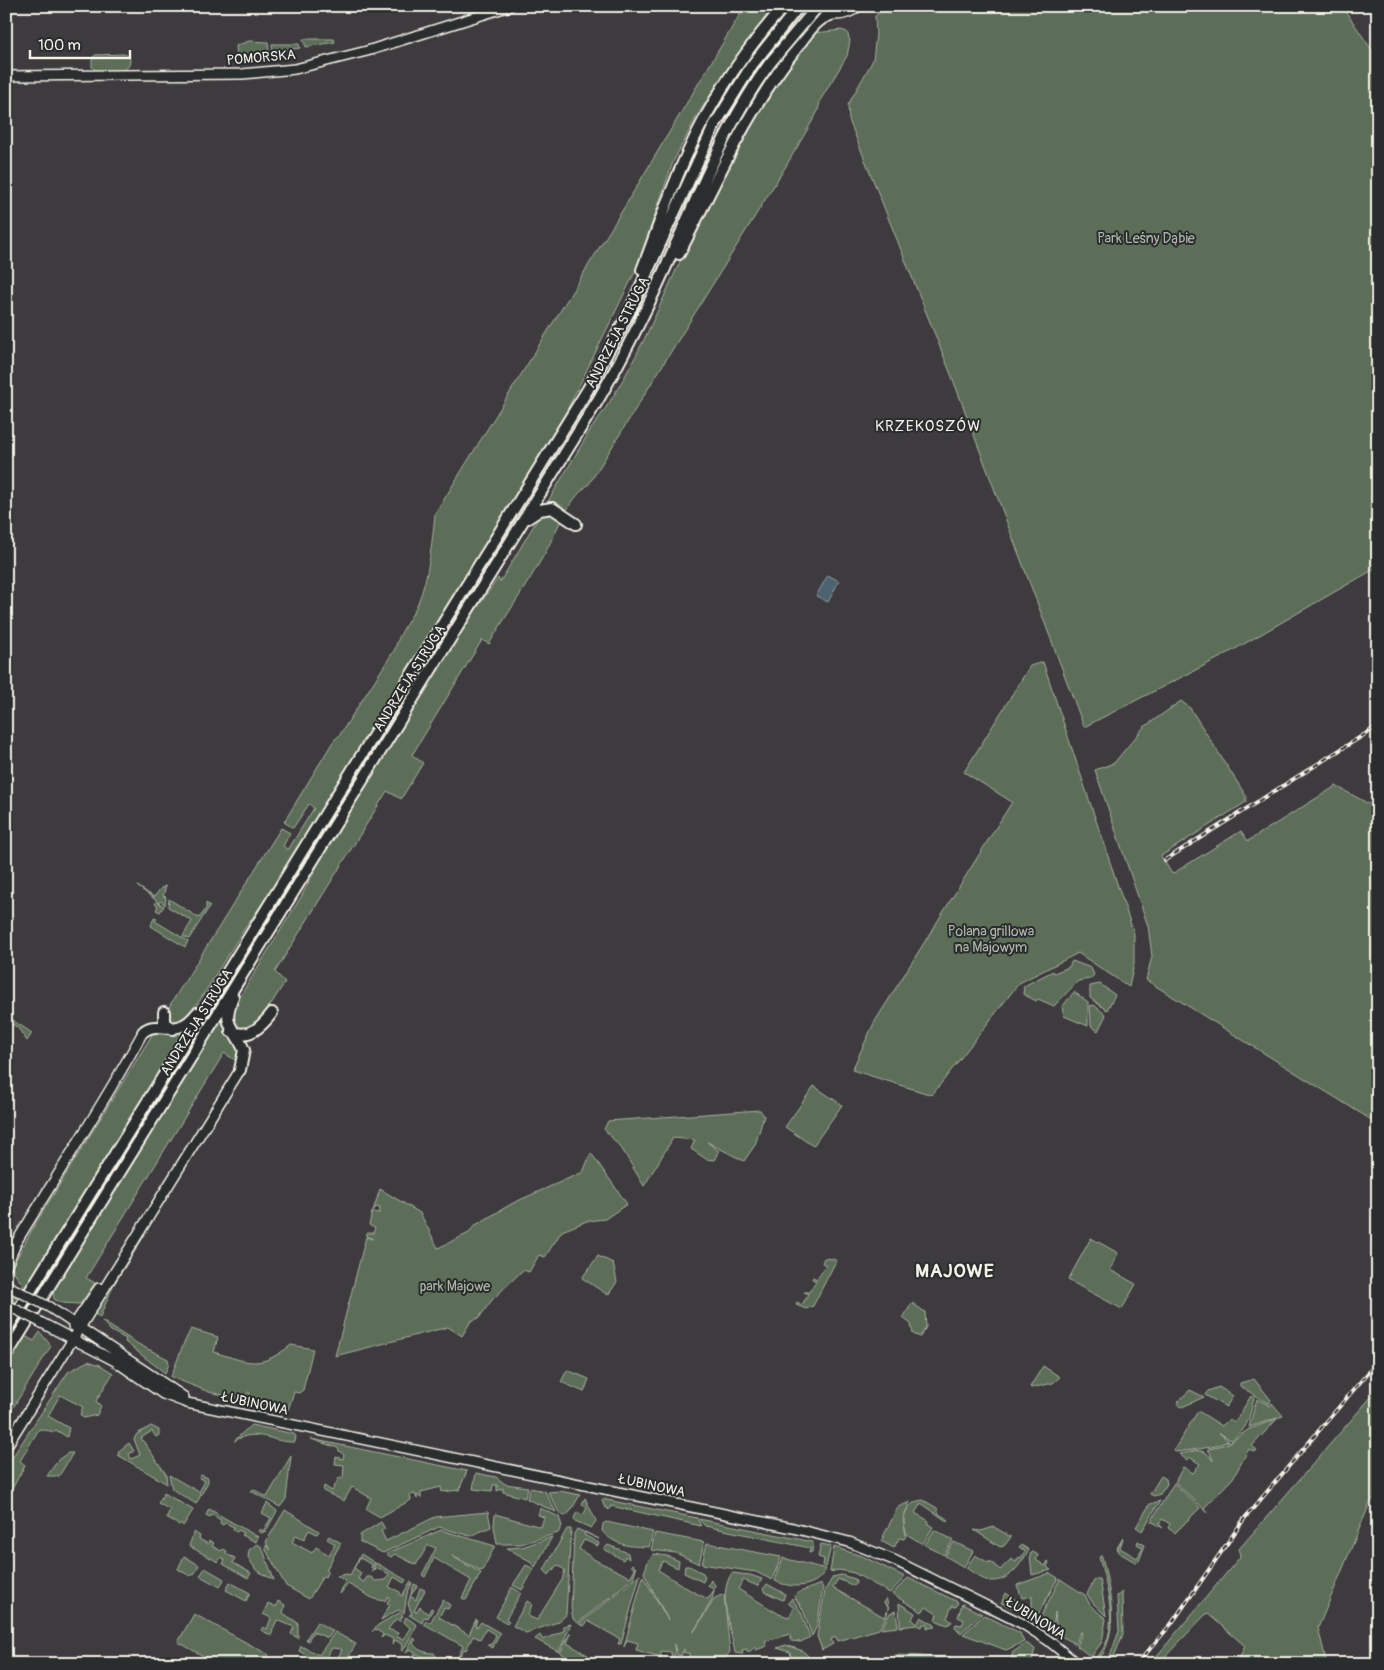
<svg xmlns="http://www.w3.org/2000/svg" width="1384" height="1670" font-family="Pangolin,sans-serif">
<rect width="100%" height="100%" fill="#3e3b3f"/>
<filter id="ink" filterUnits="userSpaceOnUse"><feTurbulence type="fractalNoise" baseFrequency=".02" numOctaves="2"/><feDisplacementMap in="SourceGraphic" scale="10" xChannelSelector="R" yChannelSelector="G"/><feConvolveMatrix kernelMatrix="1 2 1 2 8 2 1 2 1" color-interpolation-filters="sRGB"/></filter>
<g filter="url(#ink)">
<path fill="#5b6e58" stroke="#a8b0a0" d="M745 6H774L732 62 698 114 673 162 636 270 566 412 273 888 241 934 191 1014 180 1025 170 1023 167 1015 170 1005 281 828 290 833 283 846 288 850 314 808 309 804 293 828 284 822 334 740 339 736 395 649C399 632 411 619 418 603 429 575 432 544 435 514L625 206Z
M888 6H1342L1378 59V567L1223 656 1084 727 954 382 849 120 848 105 873 60 876 34 875 16Z
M841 30 847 32 850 41 847 56 821 99 817 113 786 166 589 484C566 502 557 531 544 555 527 585 507 614 489 644L482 640 412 755 423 763 401 799 387 791 275 972 285 982 259 1023 242 1031 232 1024 234 1006 301 897 328 845 453 643 498 578 500 582 591 429C625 384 649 330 672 279 710 197 754 99 815 33Z
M303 39H334L335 42 306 47Z
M249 41 268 42 269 52 237 56 236 46Z
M272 44H299L300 48 273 52Z
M124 54 129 56C135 75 110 71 98 72L92 67V59L95 55Z
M1043 662 1134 934V964L1129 987 1078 953 1019 983 932 1095 852 1070 874 1023 1012 802 964 772 1030 666Z
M1181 701 1190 708 1246 796V802L1161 856 1172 874 1241 831 1248 841 1336 786 1378 809V1124L1146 980 1152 956 1148 926 1095 770 1114 763 1144 727Z
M137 886 154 897 161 888 166 886 163 896 166 897 165 905 161 901 158 903 164 906 160 912 156 910 158 906 155 904 157 901Z
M169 899 199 918 206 909V903L210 906 189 939 183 936 192 921 168 907Z
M154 917 157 918 155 921 188 941 185 947 151 926Z
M1072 961 1091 968 1094 975 1090 979 1078 981 1054 1006 1038 999 1036 1001 1023 994 1024 986 1053 971 1054 973 1069 967Z
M1100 984 1115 995 1107 1010 1090 998V986Z
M1074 992 1088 1002V1026L1064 1016 1062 1007Z
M1094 1005 1106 1015 1098 1031 1091 1026 1090 1006Z
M6 1016 32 1033 27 1041 18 1028 6 1020Z
M223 1016 228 1032 241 1051 235 1060 224 1053 86 1278 95 1283 80 1304 62 1303 54 1299 53 1290Z
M185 1029V1031L6 1320V1311L13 1300 6 1297V1293L15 1297 23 1283 18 1279 12 1267 34 1226 155 1030Z
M814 1086 842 1105 813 1146 785 1127Z
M760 1110 764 1116 755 1145 744 1161 707 1142 719 1151 714 1160 706 1159 691 1149 695 1140 673 1138 644 1186 622 1149 604 1129 608 1121Z
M591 1153 627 1204 605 1219 587 1221 562 1231 545 1257 539 1255 529 1272 523 1270 492 1300 479 1318 471 1321 462 1336 448 1327 335 1356 366 1237 373 1239 366 1236 367 1233H373L375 1228 369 1225 372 1212 379 1213 380 1208 376 1207 373 1211 380 1189 420 1213 438 1248 469 1233 474 1226 513 1203 583 1172Z
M145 1235 113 1286 100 1317 93 1313 142 1236Z
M1091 1238 1118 1253 1110 1270 1136 1284 1122 1309 1068 1280Z
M598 1256 613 1263 617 1282 608 1295 582 1278Z
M824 1258 834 1259 836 1261 813 1306 806 1309 796 1305 797 1302 802 1305 808 1294 804 1292H809L816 1281 812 1279 813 1277 817 1279 826 1265 822 1263Z
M912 1303 925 1312 926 1327 920 1337 913 1334 911 1324 903 1318Z
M102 1321 138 1344 168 1359 169 1364 165 1373 125 1342 126 1339 111 1331Z
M191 1329 218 1337 214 1352C250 1363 259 1370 291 1345L313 1349 303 1390 299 1393 294 1392 288 1410 248 1401 250 1393 248 1392 246 1400 209 1392 171 1377 183 1345Z
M40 1332 51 1346 6 1419V1366L25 1336 34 1341Z
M88 1361 100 1365 113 1373 96 1401 101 1406 97 1415 83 1418 80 1414 83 1407 60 1395 48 1416 69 1428 67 1437 56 1430 55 1432 39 1429 20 1461 25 1465 12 1489 6 1485V1467L68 1372Z
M1043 1366 1060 1377 1053 1383 1031 1388 1030 1387Z
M567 1370 589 1379 584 1392 561 1382Z
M1254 1379 1271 1400 1269 1404 1240 1386V1383Z
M1219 1387 1233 1396 1226 1407 1205 1395 1208 1391Z
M1378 1389V1494L1370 1503 1318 1628 1327 1664H1236L1245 1646 1207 1613 1158 1664H1150L1240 1557 1239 1549Z
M1190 1390 1204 1397 1182 1407 1178 1405V1401Z
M1251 1396 1254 1398C1250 1416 1248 1430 1231 1440L1218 1432 1229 1441 1212 1447 1177 1452 1174 1450 1198 1411 1222 1426 1229 1419 1235 1422Z
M1257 1399 1270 1406 1272 1403 1283 1416 1249 1427Z
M1277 1419 1252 1446 1257 1450 1255 1452 1249 1449 1233 1478 1204 1508 1208 1513 1175 1482 1183 1467 1193 1473 1200 1464 1189 1457 1187 1460 1179 1454C1194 1452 1204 1445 1213 1461L1210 1452 1207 1450 1229 1443 1249 1429Z
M251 1425 294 1434 296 1436 295 1442C271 1443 258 1427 234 1441Z
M151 1426 159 1430V1435L156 1437 152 1431 141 1438 166 1474 167 1484 118 1455 119 1451 129 1443 134 1451 129 1454 131 1459 140 1455 134 1439 137 1434Z
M311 1439 467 1471 459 1490 442 1492 441 1487 421 1492V1498L417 1495V1499L415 1494 410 1495 411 1500 380 1517 366 1509 371 1498 352 1487 344 1501 323 1491 324 1486 332 1491 339 1478H343L344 1465 335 1464 336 1457 343 1459 344 1455 339 1451 338 1448Z
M68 1453H73L59 1476H47L59 1459Z
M291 1456 286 1499 280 1507 251 1491 253 1489 267 1497Z
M476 1473 496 1477 505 1484 528 1487 525 1498 503 1492V1488L497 1491V1485H493L492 1491 473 1489Z
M169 1475 199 1492 205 1481 199 1478 201 1475 208 1478V1482L196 1504 172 1489Z
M1161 1476 1166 1479 1167 1484 1160 1494 1154 1496 1150 1494Z
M1174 1483 1200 1508 1175 1533 1168 1528 1170 1524 1162 1519 1159 1524 1163 1528 1151 1521Z
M530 1488 545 1491 556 1512 527 1499Z
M560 1491 580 1495 570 1512 565 1516 560 1514 548 1492Z
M164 1493 193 1510 183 1526 181 1523 179 1525 166 1518 170 1510 158 1503Z
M585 1498 596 1521 591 1528 575 1521 574 1518 577 1512 583 1515 587 1508 582 1504Z
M602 1499 697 1518 701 1526 611 1506 609 1510 604 1506Z
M923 1500 937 1508 939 1514 949 1520 948 1522 921 1503 915 1513 929 1521 928 1524 933 1527 923 1544 908 1535C899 1522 906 1501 923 1500Z
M1160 1501 1142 1531 1136 1527 1150 1504Z
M910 1502 903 1518 906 1536 904 1539 899 1538 894 1548 881 1541 898 1507Z
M267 1503 277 1511 266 1531 261 1533 258 1531 260 1529 263 1531 271 1518 262 1513Z
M540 1508 559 1517 562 1526 558 1533 521 1544H497L494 1526 495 1514 541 1527 544 1517 538 1515Z
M209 1509 258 1537 256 1542 242 1535 243 1533 239 1530 237 1532 233 1530 234 1527 225 1523 223 1525 220 1523 221 1520 212 1515 210 1517 206 1515Z
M285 1510 319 1531 317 1534 309 1530 304 1539 296 1535 292 1542 312 1553 316 1547 329 1555 335 1544 327 1539 329 1536 341 1543 326 1570 328 1571 325 1577 323 1576 309 1599 286 1586 266 1550V1545L270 1550 266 1542Z
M488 1512 491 1527 470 1536 439 1527 383 1553 360 1542V1535L381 1522 385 1529 381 1531 386 1541 435 1517Z
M699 1519 813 1542 812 1552 809 1553 810 1548 705 1526Z
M606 1522 653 1532 649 1547C634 1546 617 1548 602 1531L603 1524Z
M994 1527 1011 1537 1004 1546 1000 1547 974 1530 981 1531Z
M567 1529H571L566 1615 558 1622 526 1633 513 1626 527 1601 532 1604 528 1616 537 1620 562 1580 565 1570 557 1565 549 1575 544 1570Z
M577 1529 599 1539 585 1532 584 1535 599 1543 598 1546 584 1540 579 1549 595 1560 630 1577 635 1569 631 1566 632 1564 636 1568 633 1578 578 1623 573 1619 571 1608 574 1534Z
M441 1530 495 1546 482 1571 452 1556 481 1573 466 1600 462 1598 471 1580 434 1558 425 1577 422 1575 436 1548 428 1545 416 1565 395 1554 391 1557 386 1554Z
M934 1530 953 1540 944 1555 925 1545Z
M194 1532 200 1536 199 1539 208 1544 209 1541 214 1543 212 1546 221 1551 223 1549 227 1551 226 1554 235 1558 233 1563 251 1573 248 1578 223 1564 225 1560 221 1557 218 1562 189 1546Z
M655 1533 704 1542 699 1564 676 1553 651 1550Z
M552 1537 535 1567 528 1560 507 1548 522 1547Z
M1123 1538 1120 1548 1137 1558 1143 1548 1137 1544 1138 1541 1145 1545 1139 1561 1135 1562 1118 1552 1117 1548Z
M954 1542 973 1551 964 1567 945 1556Z
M707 1543 781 1557 772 1580 756 1572 702 1564Z
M257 1544 262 1547 274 1580 256 1570 248 1557 249 1550Z
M821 1544 831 1546 826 1567 823 1566 824 1559 818 1557Z
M608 1545 628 1553 629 1559 625 1556 623 1560 604 1549Z
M1021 1545 1029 1550C1021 1564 1009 1582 991 1581 983 1581 973 1572 966 1568L975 1555 989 1563 990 1561 1000 1570 1011 1559 1016 1562 1019 1557 1021 1558 1025 1551 1019 1547Z
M834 1547 864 1557 905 1577 890 1593 854 1573 839 1570 830 1572Z
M1033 1552 1038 1555 1036 1560 1045 1566 1048 1561 1049 1562 1047 1567 1051 1570 1032 1575 1030 1554Z
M361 1554 375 1563 371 1568 372 1565 360 1558 354 1568 361 1573 358 1579 364 1582 367 1577H371L375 1581 386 1580 389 1574 378 1568 376 1570 374 1568 371 1572 376 1563 406 1580 404 1583 394 1577 389 1587 400 1592V1595L402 1596 410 1582 412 1583 407 1594 404 1613 398 1610 381 1620 390 1605 387 1603 390 1598 388 1597 385 1601 374 1599 348 1584 340 1594 345 1581 337 1576 347 1574 350 1575Z
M654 1554 667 1556 679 1561 678 1568 663 1561 658 1570 690 1590 708 1599 714 1590 708 1585 711 1580 715 1585 712 1600 693 1633 715 1598 724 1594 730 1652 725 1658H689V1653H684V1649L681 1656 677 1655 674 1644 675 1658H672L671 1652 661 1651V1657L636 1650 638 1643 627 1640 624 1647 643 1576 668 1620 644 1573 649 1559Z
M184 1556 199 1565 195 1573 190 1576 178 1569Z
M1102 1556C1109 1589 1119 1623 1103 1654L1095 1659C1122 1634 1107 1588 1099 1557Z
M783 1558 826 1569C817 1589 791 1589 775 1581Z
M526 1565 534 1569 522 1590 513 1585Z
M685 1566H689L703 1573 705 1577 703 1582 684 1573Z
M205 1568 224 1579 220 1587 200 1576Z
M732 1573 750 1575 762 1579 758 1586 743 1580 738 1589 779 1614 789 1617 794 1608 788 1603 792 1598 801 1612 810 1637 801 1642 791 1641 790 1634 765 1641 767 1646 756 1650 755 1647 748 1653 747 1649 742 1650 743 1654 735 1653C731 1630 717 1594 732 1573Z
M1050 1573 1058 1578 1036 1618 1032 1608V1596L1022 1598 1017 1585Z
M640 1575 621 1644H618L620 1639 588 1621 584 1626 579 1624Z
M841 1575 855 1579 856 1583 854 1586 838 1579 833 1588 884 1617 889 1608 884 1603 886 1598C891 1611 886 1617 879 1629L838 1641 836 1637 831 1639 833 1644 822 1650 817 1636 825 1590 833 1577Z
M908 1578 958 1602 956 1607 952 1606 947 1618 952 1622 947 1625 935 1620 937 1614 926 1607 922 1612 892 1594Z
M1060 1579 1085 1595 1090 1605 1106 1619 1102 1642 1091 1657 1077 1646 1082 1632H1080L1076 1644 1057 1634 1055 1612 1053 1632 1037 1624Z
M1095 1579H1100L1106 1616 1093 1603 1087 1594Z
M230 1582 250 1593 246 1601 226 1590Z
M414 1584 418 1586 410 1596 416 1600 420 1588 425 1590 414 1611 417 1612 420 1607 428 1614 431 1608 433 1609 428 1618 424 1617 422 1623 409 1615 412 1614 408 1604Z
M767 1584 785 1594 783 1600 765 1592 763 1589Z
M821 1584 823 1588 817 1626 812 1636 803 1610 794 1596 797 1593Z
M512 1587 521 1593 506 1619 509 1621 507 1623 496 1617Z
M1122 1592 1123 1634 1112 1662 1107 1664 1119 1631 1117 1596Z
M1006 1593 1028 1609 1035 1622 1028 1614 1001 1603Z
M443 1600 450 1605 448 1609 444 1608 439 1617 469 1635 476 1619 477 1620 475 1626 477 1627 481 1622 500 1633 493 1648 487 1645 492 1644 496 1635 486 1629 480 1639 473 1636 466 1650 464 1649 458 1659 465 1664H455L463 1646 424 1624 426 1621 430 1623Z
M278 1601 285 1605 283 1613 298 1623V1638L291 1634 294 1627 277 1620 273 1629 272 1636 261 1630 263 1627 267 1629 271 1618 263 1614 268 1603 276 1607Z
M899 1603 915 1613 912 1619 917 1624 921 1617 935 1625V1627L927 1628V1624H923L922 1627 917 1625 900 1627Z
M962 1604 982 1614 961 1633 955 1627 956 1624 962 1625 964 1620 958 1617Z
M896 1611 898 1627 881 1629 890 1613Z
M399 1613 403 1615 400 1621 396 1619 388 1629 398 1633 397 1637 403 1639 410 1628 404 1622 406 1617 417 1625 403 1651 401 1650 403 1645 395 1640 392 1645 393 1639 385 1635 381 1638 383 1634 375 1629 372 1632 378 1625Z
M194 1614 269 1655 264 1664H218L178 1642Z
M984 1615 1020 1633 1024 1642 1006 1650 963 1634Z
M317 1622 333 1631 328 1638 313 1632 315 1633H312L308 1641 306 1639Z
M571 1624 559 1652 535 1639 540 1635 543 1640 565 1630 563 1626Z
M335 1632 356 1644 344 1664H334L342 1650 341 1649 332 1648 325 1660 332 1664H322L299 1651 301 1646 319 1655Z
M570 1633 571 1634 567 1643 603 1664H580L560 1653Z
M414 1638 416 1640 413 1643C417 1651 427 1653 434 1653L436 1656 430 1664H424L425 1658 417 1654 414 1658 415 1652 410 1649 406 1652Z
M1026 1643 1035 1649 1031 1664H1012V1653Z
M786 1645 803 1651 808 1656 804 1664H793L790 1652 777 1648Z
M895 1655 951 1657 949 1664H894Z"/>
<path fill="#4d6270" stroke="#909ba0" d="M828 575 839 581 828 602 816 596Z"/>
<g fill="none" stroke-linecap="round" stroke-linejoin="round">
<g stroke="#f4f1e8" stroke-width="12">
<path id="secondary" d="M811 6C826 18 845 18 859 6
M6 76 242 74 295 69 367 51 510 6
M6 1253 17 1241C59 1171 104 1104 143 1032
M6 1267 15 1246
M6 1285 18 1291
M49 1307 184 1397
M40 1322 115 1361 163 1394 187 1403 793 1528 849 1542 896 1561 1023 1624 1049 1641 1077 1664
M73 1326 99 1288
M6 1447C83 1321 162 1196 240 1070"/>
</g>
<g stroke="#f4f1e8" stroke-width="14">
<path id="primary" d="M679 254C716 182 747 109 798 46 806 35 817 18 831 15
M642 270C657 231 670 190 688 152 712 99 745 50 784 6
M528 518 540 510 552 508 576 524
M233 997C221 1028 234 1025 244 1050L240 1070
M164 1012V1023L173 1029
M231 1031C249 1040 262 1026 272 1013
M143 1032C158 1018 176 1041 197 1013
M6 1330 588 389 629 312 714 126 752 65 799 6
M6 1356 598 400C627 350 652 299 675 246 704 183 728 120 770 63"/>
</g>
<use href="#secondary" stroke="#2a2d2e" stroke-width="9"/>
<use href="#primary" stroke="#2a2d2e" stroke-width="10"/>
<g stroke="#f4f1e8" stroke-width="4">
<path id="rail" d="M1165 860 1378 726
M1137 1664 1172 1623 1244 1519 1378 1361"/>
</g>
<use href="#rail" stroke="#2a2d2e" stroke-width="2" stroke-dasharray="5.5" stroke-linecap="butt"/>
<g stroke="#f4f1e8" stroke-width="12" stroke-linecap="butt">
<path id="secondary-bridge" d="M18 1291 49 1307
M9 1306 40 1322"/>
</g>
<g stroke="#f4f1e8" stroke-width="14" stroke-linecap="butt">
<path id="primary-bridge" d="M770 63 818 6"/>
</g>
<use href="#secondary-bridge" stroke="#2a2d2e" stroke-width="9"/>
<use href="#primary-bridge" stroke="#2a2d2e" stroke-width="10"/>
</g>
</g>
<g text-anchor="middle" stroke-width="4" stroke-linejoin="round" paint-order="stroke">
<g font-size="14" fill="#f4f1e8" stroke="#2a2d2e">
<text transform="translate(261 57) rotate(-5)" y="5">POMORSKA</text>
<text transform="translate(617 332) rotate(-63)" y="5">ANDRZEJA STRUGA</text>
<text transform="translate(409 678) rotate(-58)" y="5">ANDRZEJA STRUGA</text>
<text transform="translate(196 1022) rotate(-58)" y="5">ANDRZEJA STRUGA</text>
<text transform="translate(255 1403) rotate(12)" y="5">ŁUBINOWA</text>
<text transform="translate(652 1485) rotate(12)" y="5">ŁUBINOWA</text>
<text transform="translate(1036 1618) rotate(32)" y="5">ŁUBINOWA</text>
</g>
<g font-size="14" fill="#afb6a7" stroke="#2a2d2e">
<text x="1146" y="243">Park Leśny Dąbie</text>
<text x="991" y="936">Polana grillowa<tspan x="991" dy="16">na Majowym</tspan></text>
<text x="455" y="1291">park Majowe</text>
</g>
<g font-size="15" letter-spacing="1" fill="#f4f1e8" stroke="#2a2d2e">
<text x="928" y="431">KRZEKOSZÓW</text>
</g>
<g font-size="19" font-weight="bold" letter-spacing="1" fill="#f4f1e8" stroke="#2a2d2e">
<text x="955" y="1277">MAJOWE</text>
</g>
</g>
<rect width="1384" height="1670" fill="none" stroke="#2a2d2e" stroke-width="25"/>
<rect x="12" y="12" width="1359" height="1645" fill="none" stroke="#f4f1e8" stroke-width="2" filter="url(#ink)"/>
<path d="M30 50v8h100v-8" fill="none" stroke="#f4f1e8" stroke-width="2.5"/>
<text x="38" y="50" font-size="15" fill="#f4f1e8" stroke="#2a2d2e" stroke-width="4" paint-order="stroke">100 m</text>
</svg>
